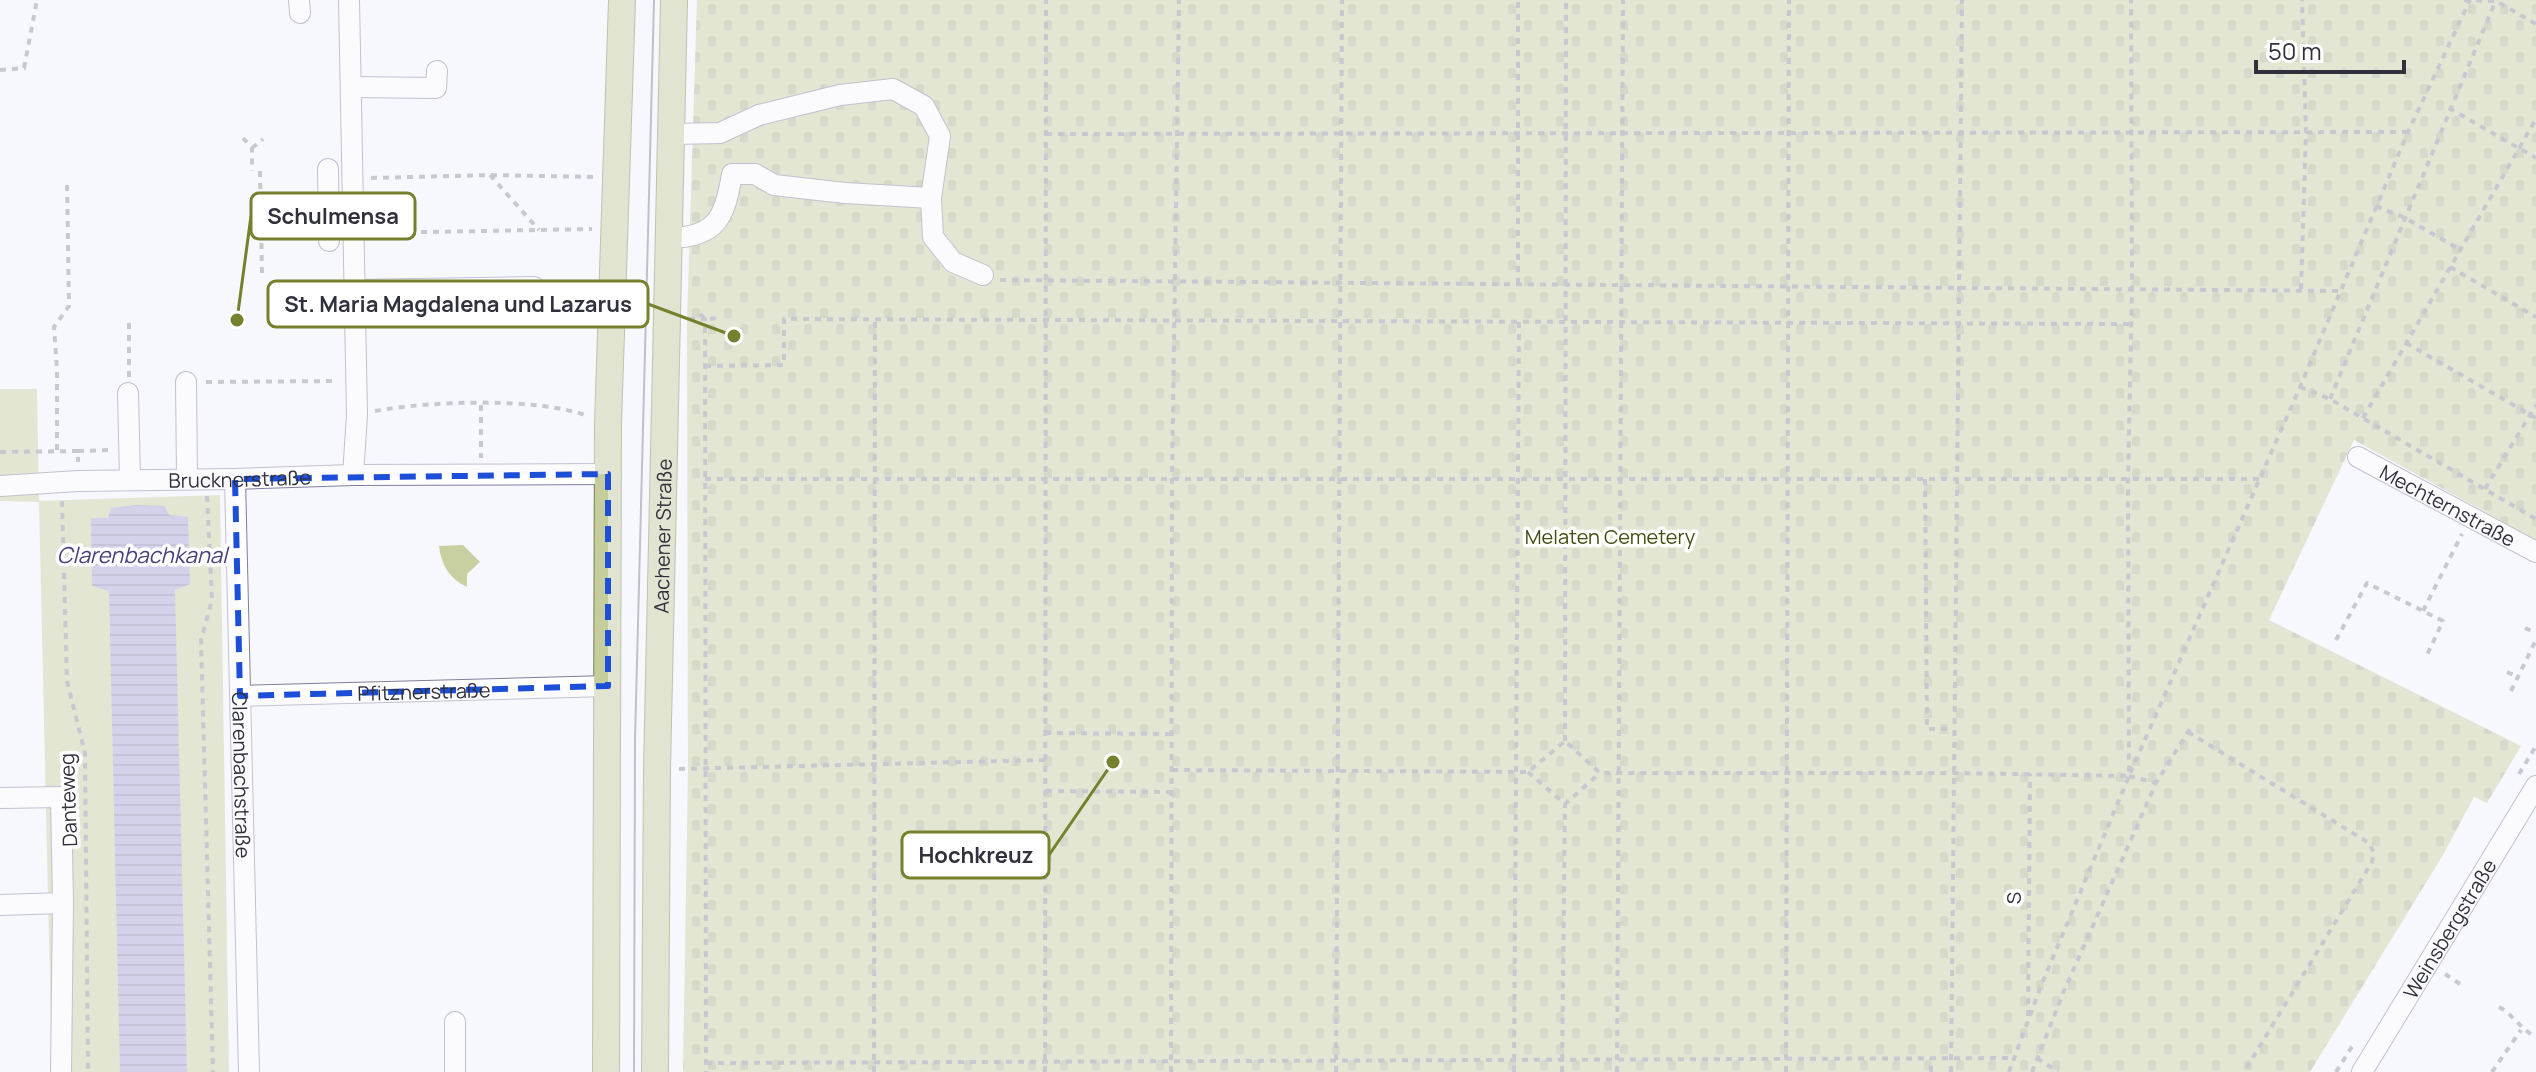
<svg xmlns="http://www.w3.org/2000/svg" width="2536" height="1072" font-family="Manrope,sans-serif">
<style>
.green{fill:#c8d0a1}
.cemetery{fill:url(#cemetery-stones)}
.water{fill:url(#water-rules)}
.lines{fill:none;stroke-linecap:round;stroke-linejoin:round}
.minor-casing{stroke:#807e9c;stroke-width:22}
.major-casing{stroke:#788150;stroke-width:28}
.path{stroke:#8f8f99;stroke-width:4;stroke-dasharray:6 6;stroke-linecap:butt}
.minor{stroke:#fff;stroke-width:20}
.major{stroke:#c5cd9c;stroke-width:26}
.tram{stroke:#7d7d87;stroke-width:2}
.marked{fill:none;stroke:#1d4ed8;stroke-width:6;stroke-dasharray:16 10;stroke-linejoin:round}
.labels{text-anchor:middle;dominant-baseline:central;stroke-width:7;stroke-linejoin:round;paint-order:stroke}
.street-label{font-size:20px;fill:#31313d;stroke:#fff}
.park-label{font-size:20px;fill:#454c12;stroke:#fff}
.water-label{font-size:22px;font-style:italic;fill:#49407d;stroke:#fff}
.leader{fill:none;stroke:#76802d;stroke-width:3}
.callout-dot{fill:#76802d;stroke:#fff;stroke-width:3}
.callout{fill:#fff;stroke:#76802d;stroke-width:3}
.callout-label{font-size:22px;text-anchor:middle;font-weight:bold;fill:#31313d}
</style>
<defs>
<pattern id="cemetery-stones" width="16" height="16" patternUnits="userSpaceOnUse" patternTransform="scale(2)"><rect width="16" height="16" fill="#c8d0a1"/><path d="M2 7V4a2 2 0 0 1 4 0v3zM10 15v-3a2 2 0 0 1 4 0v3z" fill="#acb38c"/></pattern>
<pattern id="water-rules" width="6" height="5" patternUnits="userSpaceOnUse" patternTransform="scale(2)"><rect width="6" height="5" fill="#a8a4d5"/><path d="M0 2.5h6" fill="none" stroke="#8986ae"/></pattern>
</defs>
<rect width="100%" height="100%" fill="#f7f7fe"/>
<g class="green">
<polygon points="0,389 37,389 39,501 220,495 229,1072 52,1072 39,502 0,501"/>
<path d="M463 545 480 562 467 574V587C450 579 441 565 439 546Z"/>
</g>
<polygon class="cemetery" points="697,0 2536,0 2536,540 2354,440 2269,620 2521,746 2487,803 2474,797 2443,855 2310,1072 683,1072 688,769 687,319"/>
<polygon class="water" points="136,505 165,506 169,515 188,517 190,584 175,590 187,1072 120,1072 109,591 92,586 91,518 108,518 111,508"/>
<g class="lines">
<g class="minor-casing">
<g id="minor">
<polyline points="299,0 300,13"/>
<polyline points="349,0 357,415 353,475"/>
<polyline points="351,87 436,88 437,71"/>
<polyline points="672,134 720,133 759,115 840,95 893,89 924,106 940,136 931,198"/>
<polyline points="328,169 329,241"/>
<path d="M670 238C717 237 725 217 732 174H755L774 185 845 193 931 198 933 237 953 262 983 275"/>
<polyline points="354,290 534,287"/>
<polyline points="186,382 187,478"/>
<polyline points="128,393 130,479"/>
<path id="s1" d="M2358 457 2536 552"/>
<path id="s2" d="M235 479 249 1072"/>
<path id="s3" d="M0 486 78 481 235 479 353 475 608 474"/>
<path id="s4" d="M240 696 608 686"/>
<polyline points="0,798 61,797 63,903 61,1072"/>
<polyline points="0,905 63,903"/>
<polyline points="455,1072 455,1022"/>
<path id="s5" d="M2362 1072 2536 786"/>
</g>
</g>
<g class="major-casing">
<g id="major">
<polyline points="606,1072 608,423 622,0"/>
<path id="s6" d="M655 1072 657 768 674 0"/>
</g>
</g>
<g class="path">
<polyline points="2464,0 2496,1 2536,24"/>
<polyline points="0,70 24,68 37,0"/>
<polyline points="2449,108 2536,158"/>
<polyline points="1046,134 2408,132"/>
<polyline points="243,138 252,148 252,171"/>
<polyline points="252,148 263,139"/>
<polyline points="260,171 262,273"/>
<polyline points="490,175 539,230"/>
<polyline points="371,178 490,175 595,177"/>
<polyline points="2376,206 2405,218 2459,249"/>
<polyline points="373,233 592,229"/>
<polyline points="2450,267 2536,317"/>
<polyline points="1000,280 2341,291"/>
<polyline points="1518,284 1518,0"/>
<polyline points="2301,289 2306,132 2302,0"/>
<polyline points="700,314 705,319 719,318"/>
<polyline points="689,319 705,319 706,1072"/>
<polyline points="2406,343 2536,418"/>
<polyline points="705,366 784,365 784,319 2131,324"/>
<polyline points="129,377 129,319"/>
<polyline points="206,382 337,381"/>
<polyline points="2300,387 2330,399 2536,519"/>
<polyline points="2330,399 2496,0"/>
<polyline points="481,405 481,458"/>
<path d="M375 411C430 401 536 397 588 416"/>
<polyline points="2363,418 2536,119"/>
<polyline points="57,450 57,369 54,327 69,306 67,182"/>
<polyline points="78,451 111,450"/>
<polyline points="0,452 78,451 78,462"/>
<polyline points="705,479 2259,479"/>
<polyline points="1925,479 1927,729 1953,729"/>
<polyline points="2485,489 2536,405"/>
<polyline points="207,496 212,600 201,640 213,1072"/>
<polyline points="62,501 67,681 85,753 88,1072"/>
<polyline points="2423,611 2462,534"/>
<polyline points="2525,628 2536,633"/>
<polyline points="2336,640 2367,583 2443,621 2426,657"/>
<polyline points="2507,672 2518,677"/>
<polyline points="2511,691 2536,640"/>
<polyline points="2188,732 2369,843 2374,853 2372,862 2244,1072"/>
<polyline points="1045,733 1171,734"/>
<polyline points="1565,741 1566,0"/>
<polyline points="679,769 1045,760"/>
<polyline points="1172,770 1528,772 1565,741 1600,773 1953,773 2129,776 2300,387 2408,132 2470,0"/>
<polyline points="1528,772 1565,804 1600,773"/>
<polyline points="2519,774 2536,746"/>
<polyline points="2129,776 2156,783"/>
<polyline points="1046,791 1171,792"/>
<polyline points="2445,974 2463,986"/>
<path d="M2499 1007C2515 1016 2520 1029 2536 1037"/>
<polyline points="2028,1016 2030,774"/>
<polyline points="2037,1058 2058,1072"/>
<polyline points="706,1063 2015,1058"/>
<polyline points="874,1072 875,318"/>
<polyline points="1045,1072 1046,0"/>
<polyline points="1171,1072 1172,479 1179,0"/>
<polyline points="1336,1072 1342,0"/>
<polyline points="1514,1072 1519,322"/>
<polyline points="1562,1072 1565,804"/>
<polyline points="1617,1072 1623,0"/>
<polyline points="1786,1072 1789,0"/>
<polyline points="1931,1072 1931,1058"/>
<polyline points="1951,1072 1962,0"/>
<polyline points="2009,1072 2041,986 2129,776 2128,479 2132,289 2131,0"/>
<polyline points="2032,1072 2064,991 2156,783 2193,724"/>
<polyline points="2336,1072 2353,1045"/>
<polyline points="2492,1072 2521,1030"/>
</g>
<use href="#minor" class="minor"/>
<use href="#major" class="major"/>
<polyline class="tram" points="634,1072 635,740 654,0"/>
</g>
<path d="M0 0H2536V1072H0ZM608 474V686L240 696 235 479Z" fill="#f7f7fe" fill-opacity=".55" fill-rule="evenodd"/>
<path class="marked" d="M608 474V686L240 696 235 479Z"/>
<g class="labels">
<g class="street-label">
<text stroke="none"><textPath href="#s3" startOffset="240">Brucknerstraße</textPath></text>
<text stroke="none"><textPath href="#s1" startOffset="102">Mechternstraße</textPath></text>
<text stroke="none"><textPath href="#s6" startOffset="536">Aachener Straße</textPath></text>
<text stroke="none"><textPath href="#s4" startOffset="184">Pfitznerstraße</textPath></text>
<text stroke="none"><textPath href="#s2" startOffset="296">Clarenbachstraße</textPath></text>
<text transform="translate(68 800) rotate(-92)">Danteweg</text>
<text transform="translate(2013 898) rotate(-90)">S</text>
<text stroke="none"><textPath href="#s5" startOffset="168">Weinsbergstraße</textPath></text>
</g>
<g class="park-label">
<text x="1610" y="536">Melaten Cemetery</text>
</g>
<g class="water-label">
<text x="142" y="555">Clarenbachkanal</text>
</g>
</g>
<path class="leader" d="M237 320L251 216M734 336L648 304M1113 762L1049 855"/>
<g class="callout-dot">
<circle cx="237" cy="320" r="8"/>
<circle cx="734" cy="336" r="8"/>
<circle cx="1113" cy="762" r="8"/>
</g>
<g class="callout">
<rect x="251" y="193" width="164" height="46" rx="8"/>
<rect x="268" y="281" width="380" height="46" rx="8"/>
<rect x="902" y="832" width="147" height="46" rx="8"/>
</g>
<g class="callout-label">
<text x="333" y="224">Schulmensa</text>
<text x="458" y="312">St. Maria Magdalena und Lazarus</text>
<text x="976" y="863">Hochkreuz</text>
</g>
<path d="M2256 60v12h148v-12" fill="none" stroke="#31313d" stroke-width="4"/>
<text x="2268" y="60" font-size="24" fill="#31313d" stroke="#ffffff" stroke-width="6" paint-order="stroke">50 m</text>
</svg>
